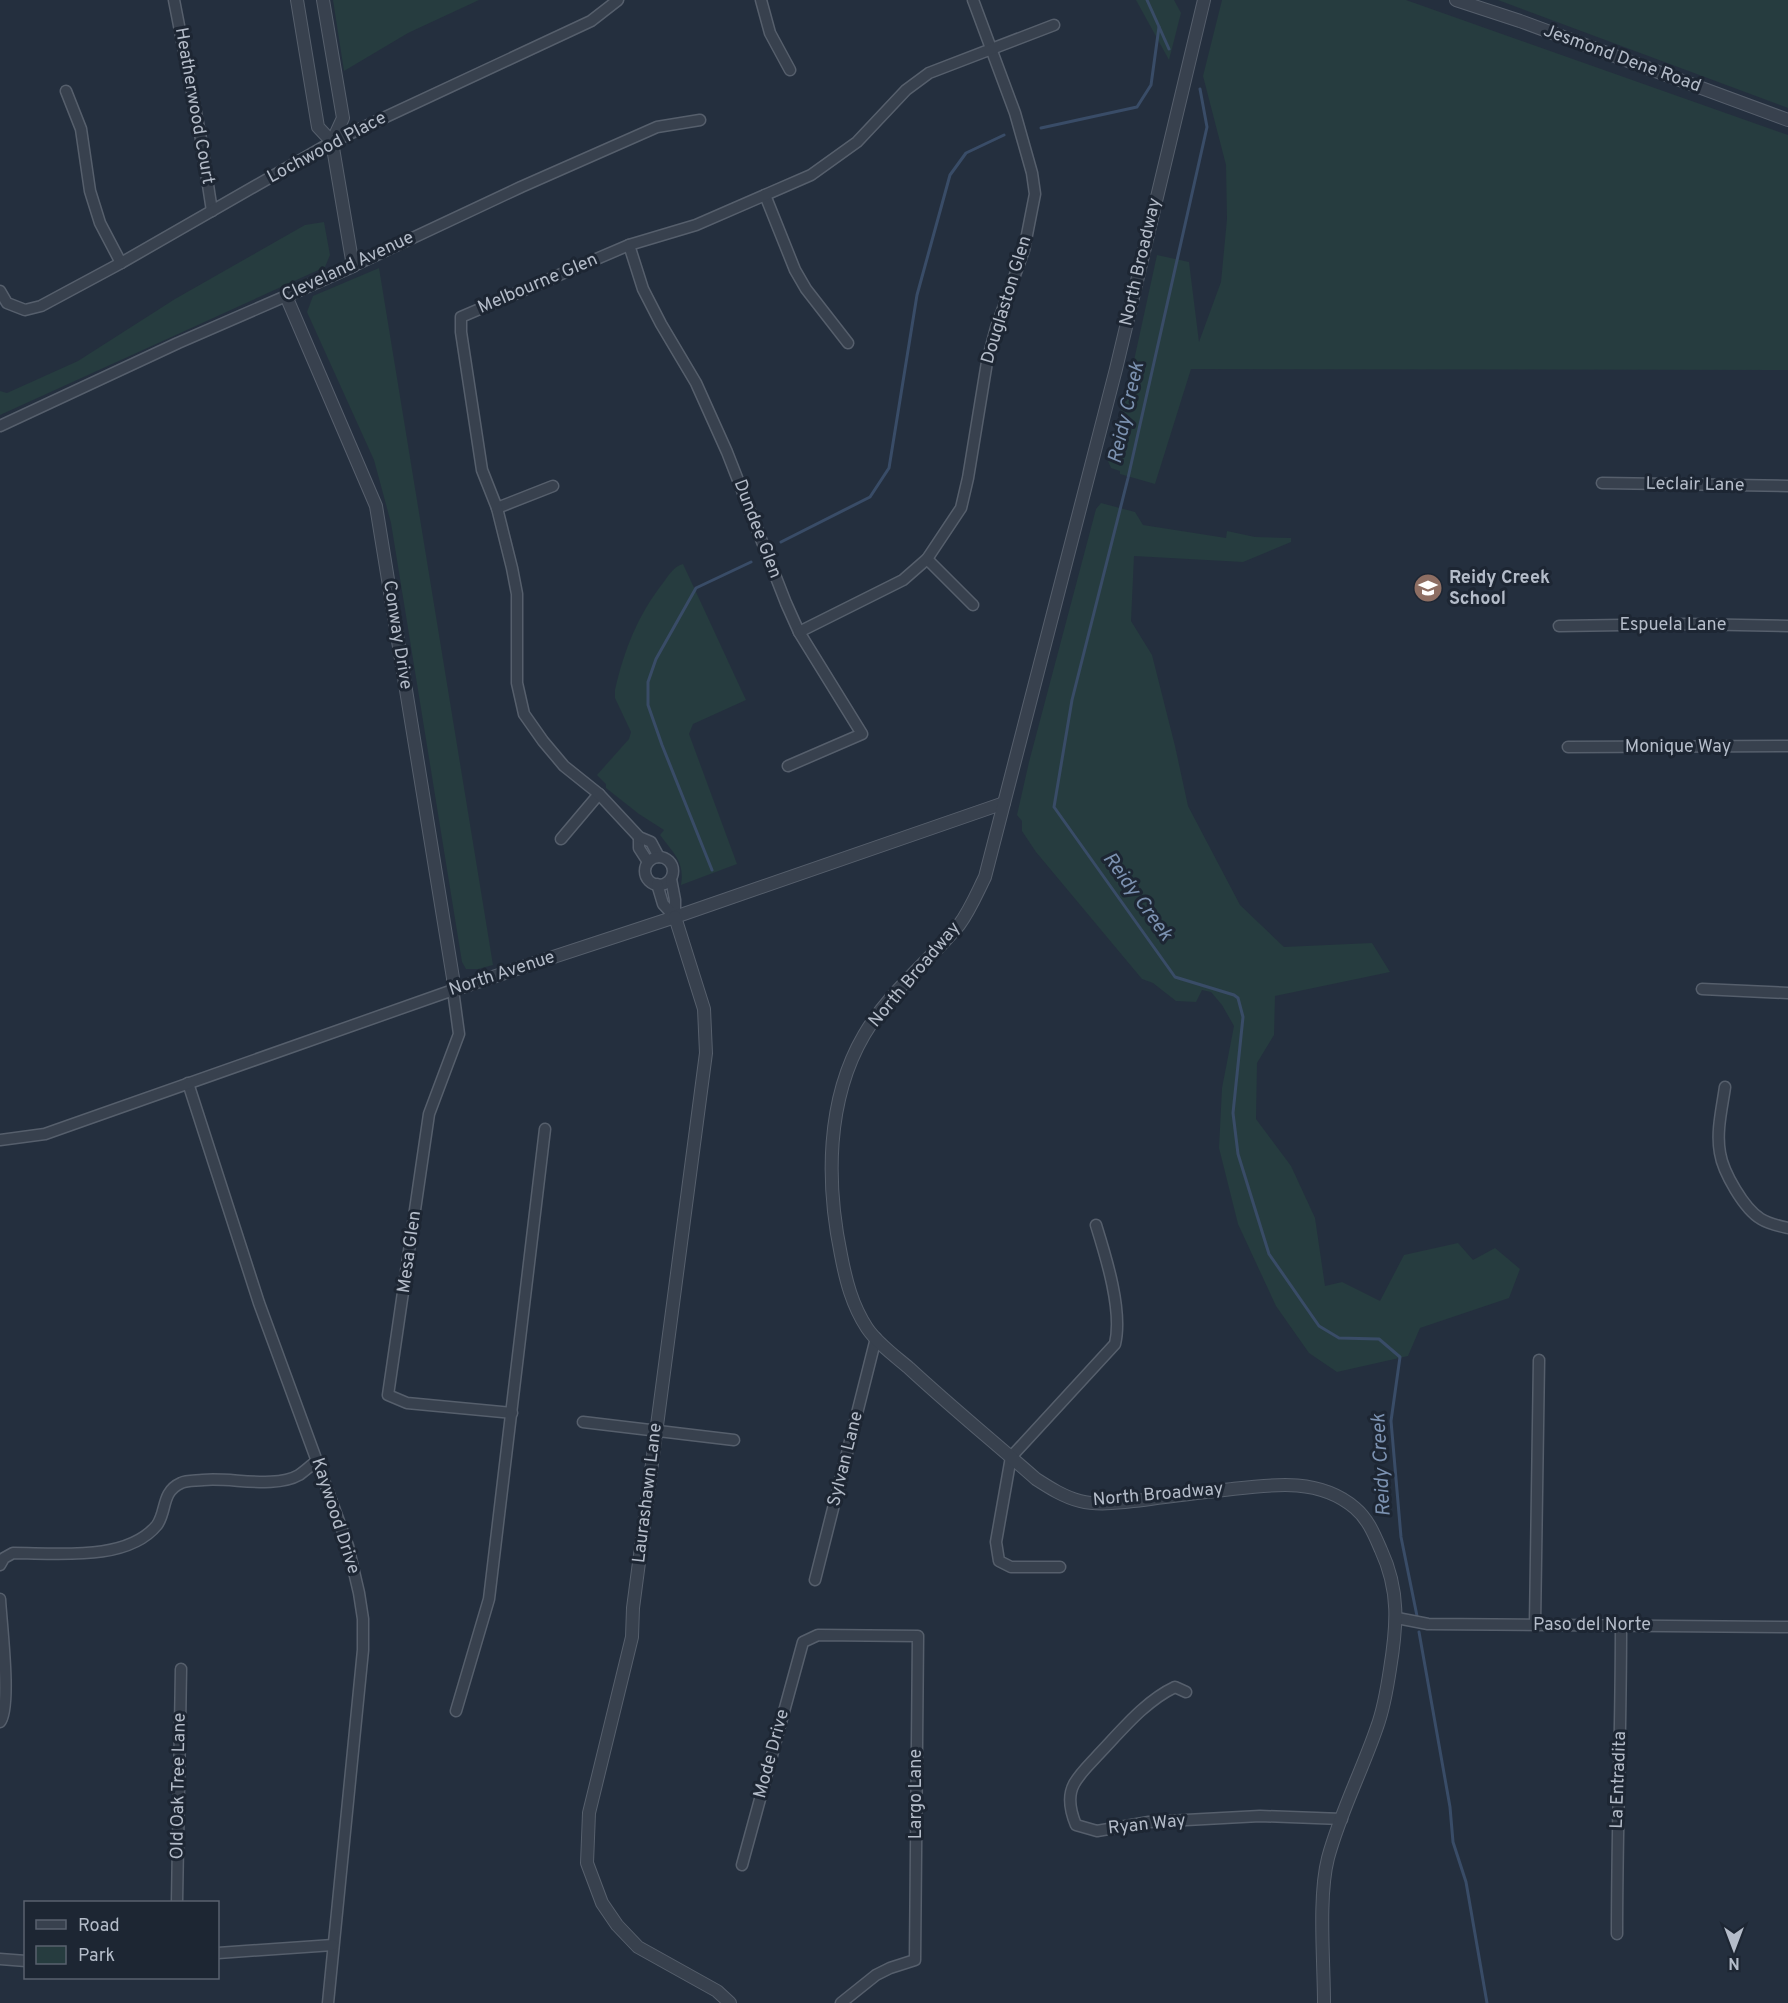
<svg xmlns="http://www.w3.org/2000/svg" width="1788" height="2003" font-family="Overpass,sans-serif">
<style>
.green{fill:#263c3f}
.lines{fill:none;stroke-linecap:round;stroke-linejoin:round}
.stream{stroke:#394c67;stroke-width:3}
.minor-casing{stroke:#565f6c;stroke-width:13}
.tertiary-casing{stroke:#565f6c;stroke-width:14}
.minor{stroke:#38414e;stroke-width:10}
.tertiary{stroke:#38414e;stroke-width:12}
.labels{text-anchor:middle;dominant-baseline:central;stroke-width:6;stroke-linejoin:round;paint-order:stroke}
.street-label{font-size:18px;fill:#b4bcc9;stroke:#1d2633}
.poi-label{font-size:18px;font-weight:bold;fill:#b4bcc9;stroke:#1d2633;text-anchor:start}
.water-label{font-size:20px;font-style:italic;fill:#7c92b1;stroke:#1d2633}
</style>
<rect width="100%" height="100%" fill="#242f3e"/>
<g class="green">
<polygon points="333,0 479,0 408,33 344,71"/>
<polygon points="1136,0 1174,0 1181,13 1169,60"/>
<polygon points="1222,0 1406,0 1788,135 1788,370 1191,369 1155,484 1120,474 1120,471 1111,468 1108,461 1133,365 1157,255 1189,262 1199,342 1221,282 1227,219 1226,165 1203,76"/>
<polygon points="1498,0 1788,0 1788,108"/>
<polygon points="324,222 330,255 325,267 0,415 0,391 7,393 78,361 175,299 305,225"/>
<polygon points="379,268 493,965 478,969 466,969 462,962 391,523 374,460 307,312 313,296"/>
<polygon points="1101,503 1135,512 1143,525 1226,538 1227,531 1255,537 1291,538 1291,542 1243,562 1134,556 1131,621 1152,655 1175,746 1188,806 1240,905 1284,947 1372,943 1390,972 1275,996 1274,1035 1257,1063 1256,1119 1291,1166 1315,1218 1325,1286 1342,1282 1380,1301 1404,1255 1458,1243 1473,1260 1495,1248 1520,1269 1509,1298 1420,1328 1408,1356 1337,1372 1309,1353 1276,1306 1238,1224 1219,1148 1222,1088 1234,1026 1222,1005 1211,992 1202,990 1196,1002 1176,1001 1153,983 1142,979 1036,852 1022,831 1022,821 1017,815 1029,762 1096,509"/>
<path d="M683 564 746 700 693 724 689 734 737 864 681 885C685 861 673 853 660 835L664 830 639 814 606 788V784L597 775 629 739 631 732 615 698V690C624 650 638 615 663 583 669 575 673 567 683 564Z"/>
</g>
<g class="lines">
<g class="stream">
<polyline points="1147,0 1169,49"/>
<polyline points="1200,89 1207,127 1128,478 1072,700 1054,807 1175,977 1234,995 1238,998 1243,1017 1233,1113 1238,1154 1269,1254 1319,1326 1339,1338 1379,1339 1400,1357 1391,1421 1401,1537 1417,1616"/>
<polyline points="1041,128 1137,107 1151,85 1159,27"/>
<polyline points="781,542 870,497 889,468 917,295 950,175 966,153 1004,135"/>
<polyline points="712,870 662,745 648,705 648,682 656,659 696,588 751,562"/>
<polyline points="1419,1632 1450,1807 1453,1842 1466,1882 1487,2003"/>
</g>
<g class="minor-casing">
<g id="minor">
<polyline points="174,0 200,133 212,211"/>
<polyline points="761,0 770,33 790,70"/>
<polyline points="66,91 81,129 90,191 100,223 121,263"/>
<polyline points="765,195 795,270 806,289 848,343"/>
<polyline points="629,245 643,289 661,324 696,383 727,452 786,603 799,632 862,734 788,766"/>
<polyline points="353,266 521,187 657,127 700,120"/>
<polyline points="0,291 7,303 25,310 41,306 121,263 332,142 591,21 618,0"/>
<polyline points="0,426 178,343 286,296"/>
<polyline points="1602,483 1788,486"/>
<polyline points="497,508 553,486"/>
<polyline points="927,559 973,605"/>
<polyline points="1559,626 1686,624 1788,626"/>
<polyline points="799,632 903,580 927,559 961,508 968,478 987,362 996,328 1024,250 1035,194 1032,173 1015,113 973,0"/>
<polyline points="1568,747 1788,746"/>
<polyline points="639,837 639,848 648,862"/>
<polyline points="561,839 599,794"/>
<polyline points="659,857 651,842 639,837 599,794 564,766 543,741 524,714 517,683 517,594 512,568 497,508 482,470 461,332 461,317 629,245 696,225 811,175 857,142 906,90 929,73 1054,25"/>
<circle cx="659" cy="871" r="14"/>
<polyline points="671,879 675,900 675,917"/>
<polyline points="657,884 663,904 675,917"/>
<polyline points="1702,989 1788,993"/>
<polyline points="188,1083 259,1303 348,1546 359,1593 363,1619 363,1650 328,2003"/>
<path d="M1725 1087C1722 1108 1716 1132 1720 1153 1723 1172 1744 1209 1761 1219 1769 1224 1779 1226 1788 1228"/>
<polyline points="0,1140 45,1134 453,990 459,1034 429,1114 388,1395 407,1403 512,1413"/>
<polyline points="583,1422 734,1440"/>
<path d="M0 1565 4 1558 13 1553C56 1553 127 1562 157 1525 167 1511 161 1492 181 1483 187 1480 197 1481 203 1480 230 1477 275 1489 299 1475 305 1471 311 1465 317 1461"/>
<path d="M1060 1567H1011L999 1561 996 1542 1011 1457 1115 1344C1123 1311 1106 1257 1096 1225"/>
<polyline points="815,1580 876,1338"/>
<path d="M0 1599C1 1621 12 1708 0 1722"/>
<polyline points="1397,1618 1428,1624 1788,1627"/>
<polyline points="1535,1625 1539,1360"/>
<path d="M1186 1692 1175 1687C1145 1701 1121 1731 1098 1755 1090 1764 1080 1773 1074 1784 1067 1797 1071 1813 1076 1825L1097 1831 1149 1822 1260 1816 1342 1819"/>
<polyline points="456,1711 489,1599 545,1129"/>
<polyline points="742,1865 803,1642 818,1635 918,1636 915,1960 890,1968 876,1975 841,2003"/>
<polyline points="177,1902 181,1669"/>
<path d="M1617 1934C1617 1831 1621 1729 1621 1626"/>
<polyline points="218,1953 333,1945"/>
<polyline points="0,1959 26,1961"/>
</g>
</g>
<g class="tertiary-casing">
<g id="tertiary">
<polyline points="297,0 318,127 332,142 353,266 286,296 376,506 453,978 453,990 675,917 1004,803"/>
<polyline points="323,0 343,118 332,142"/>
<path d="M1204 0 1116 369 985 877C977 893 970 910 959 925 928 962 889 992 864 1035 826 1100 826 1183 841 1255 846 1281 852 1305 867 1328 877 1343 895 1356 909 1368 950 1406 994 1442 1036 1479 1050 1488 1064 1497 1080 1501 1100 1506 1123 1502 1143 1500 1170 1496 1197 1493 1224 1490 1268 1485 1318 1476 1355 1508 1368 1519 1374 1534 1381 1550 1400 1591 1397 1626 1390 1669 1387 1689 1384 1708 1377 1727 1362 1771 1340 1813 1328 1858 1318 1897 1324 1961 1324 2003"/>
<polyline points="1456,0 1520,21 1788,120"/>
<polyline points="675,917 704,1009 706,1053 633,1608 632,1637 589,1813 587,1863 602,1903 617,1925 638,1947 717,1991 730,2003"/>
</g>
</g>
<use href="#minor" class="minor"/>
<use href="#tertiary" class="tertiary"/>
</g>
<defs>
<g id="school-disc" transform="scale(1.5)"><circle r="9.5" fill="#8d6e63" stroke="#1d2633"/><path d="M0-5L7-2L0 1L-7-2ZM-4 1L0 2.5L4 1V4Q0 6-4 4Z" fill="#fff"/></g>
</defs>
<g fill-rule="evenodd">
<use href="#school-disc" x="1428" y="588"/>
</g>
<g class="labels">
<g class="street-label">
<text transform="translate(1622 59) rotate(20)">Jesmond Dene Road</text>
<text transform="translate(194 106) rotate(80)">Heatherwood Court</text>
<text transform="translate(327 148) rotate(-28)">Lochwood Place</text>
<text transform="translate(1141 262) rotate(-77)">North Broadway</text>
<text transform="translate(348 267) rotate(-25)">Cleveland Avenue</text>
<text transform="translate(538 284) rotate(-23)">Melbourne Glen</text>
<text transform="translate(1007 300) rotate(-73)">Douglaston Glen</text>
<text transform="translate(1695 485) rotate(1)">Leclair Lane</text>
<text transform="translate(757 529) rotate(69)">Dundee Glen</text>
<text x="1673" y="625">Espuela Lane</text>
<text transform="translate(397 635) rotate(81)">Conway Drive</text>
<text x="1678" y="747">Monique Way</text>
<text transform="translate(502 974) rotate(-18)">North Avenue</text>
<text transform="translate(915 975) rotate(-50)">North Broadway</text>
<text transform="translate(410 1252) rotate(-82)">Mesa Glen</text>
<text transform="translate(846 1459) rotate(-76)">Sylvan Lane</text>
<text transform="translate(648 1493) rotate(-83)">Laurashawn Lane</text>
<text transform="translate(1158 1495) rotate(-5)">North Broadway</text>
<text transform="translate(335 1516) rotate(72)">Kaywood Drive</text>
<text x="1592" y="1625">Paso del Norte</text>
<text transform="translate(772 1754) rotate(-75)">Mode Drive</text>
<text transform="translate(1619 1780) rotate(-88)">La Entradita</text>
<text transform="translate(179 1786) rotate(-89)">Old Oak Tree Lane</text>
<text transform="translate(916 1794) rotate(-90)">Largo Lane</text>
<text transform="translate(1147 1825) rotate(-6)">Ryan Way</text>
</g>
<g class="poi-label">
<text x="1449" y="578">Reidy Creek<tspan x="1449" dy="21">School</tspan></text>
</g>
<g class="water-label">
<text transform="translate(1127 413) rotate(-77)">Reidy Creek</text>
<text transform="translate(1137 897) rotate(54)">Reidy Creek</text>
<text transform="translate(1382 1465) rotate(-93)">Reidy Creek</text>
</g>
</g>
<rect x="24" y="1901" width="195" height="78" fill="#1d2633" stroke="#59626f" stroke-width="1.5"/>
<rect x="36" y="1920" width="30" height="9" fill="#38414e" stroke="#59626f" stroke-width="1.5"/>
<text x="78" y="1931" font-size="18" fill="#b4bcc9">Road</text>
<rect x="36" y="1946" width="30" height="18" fill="#263c3f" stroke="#59626f" stroke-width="1.5"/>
<text x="78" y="1961" font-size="18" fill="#b4bcc9">Park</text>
<g transform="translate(1734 1949) rotate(180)" stroke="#1d2633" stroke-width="4.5" paint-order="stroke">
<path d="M0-4.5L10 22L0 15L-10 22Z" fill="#b4bcc9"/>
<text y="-9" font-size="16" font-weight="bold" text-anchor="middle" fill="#b4bcc9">N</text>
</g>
</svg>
